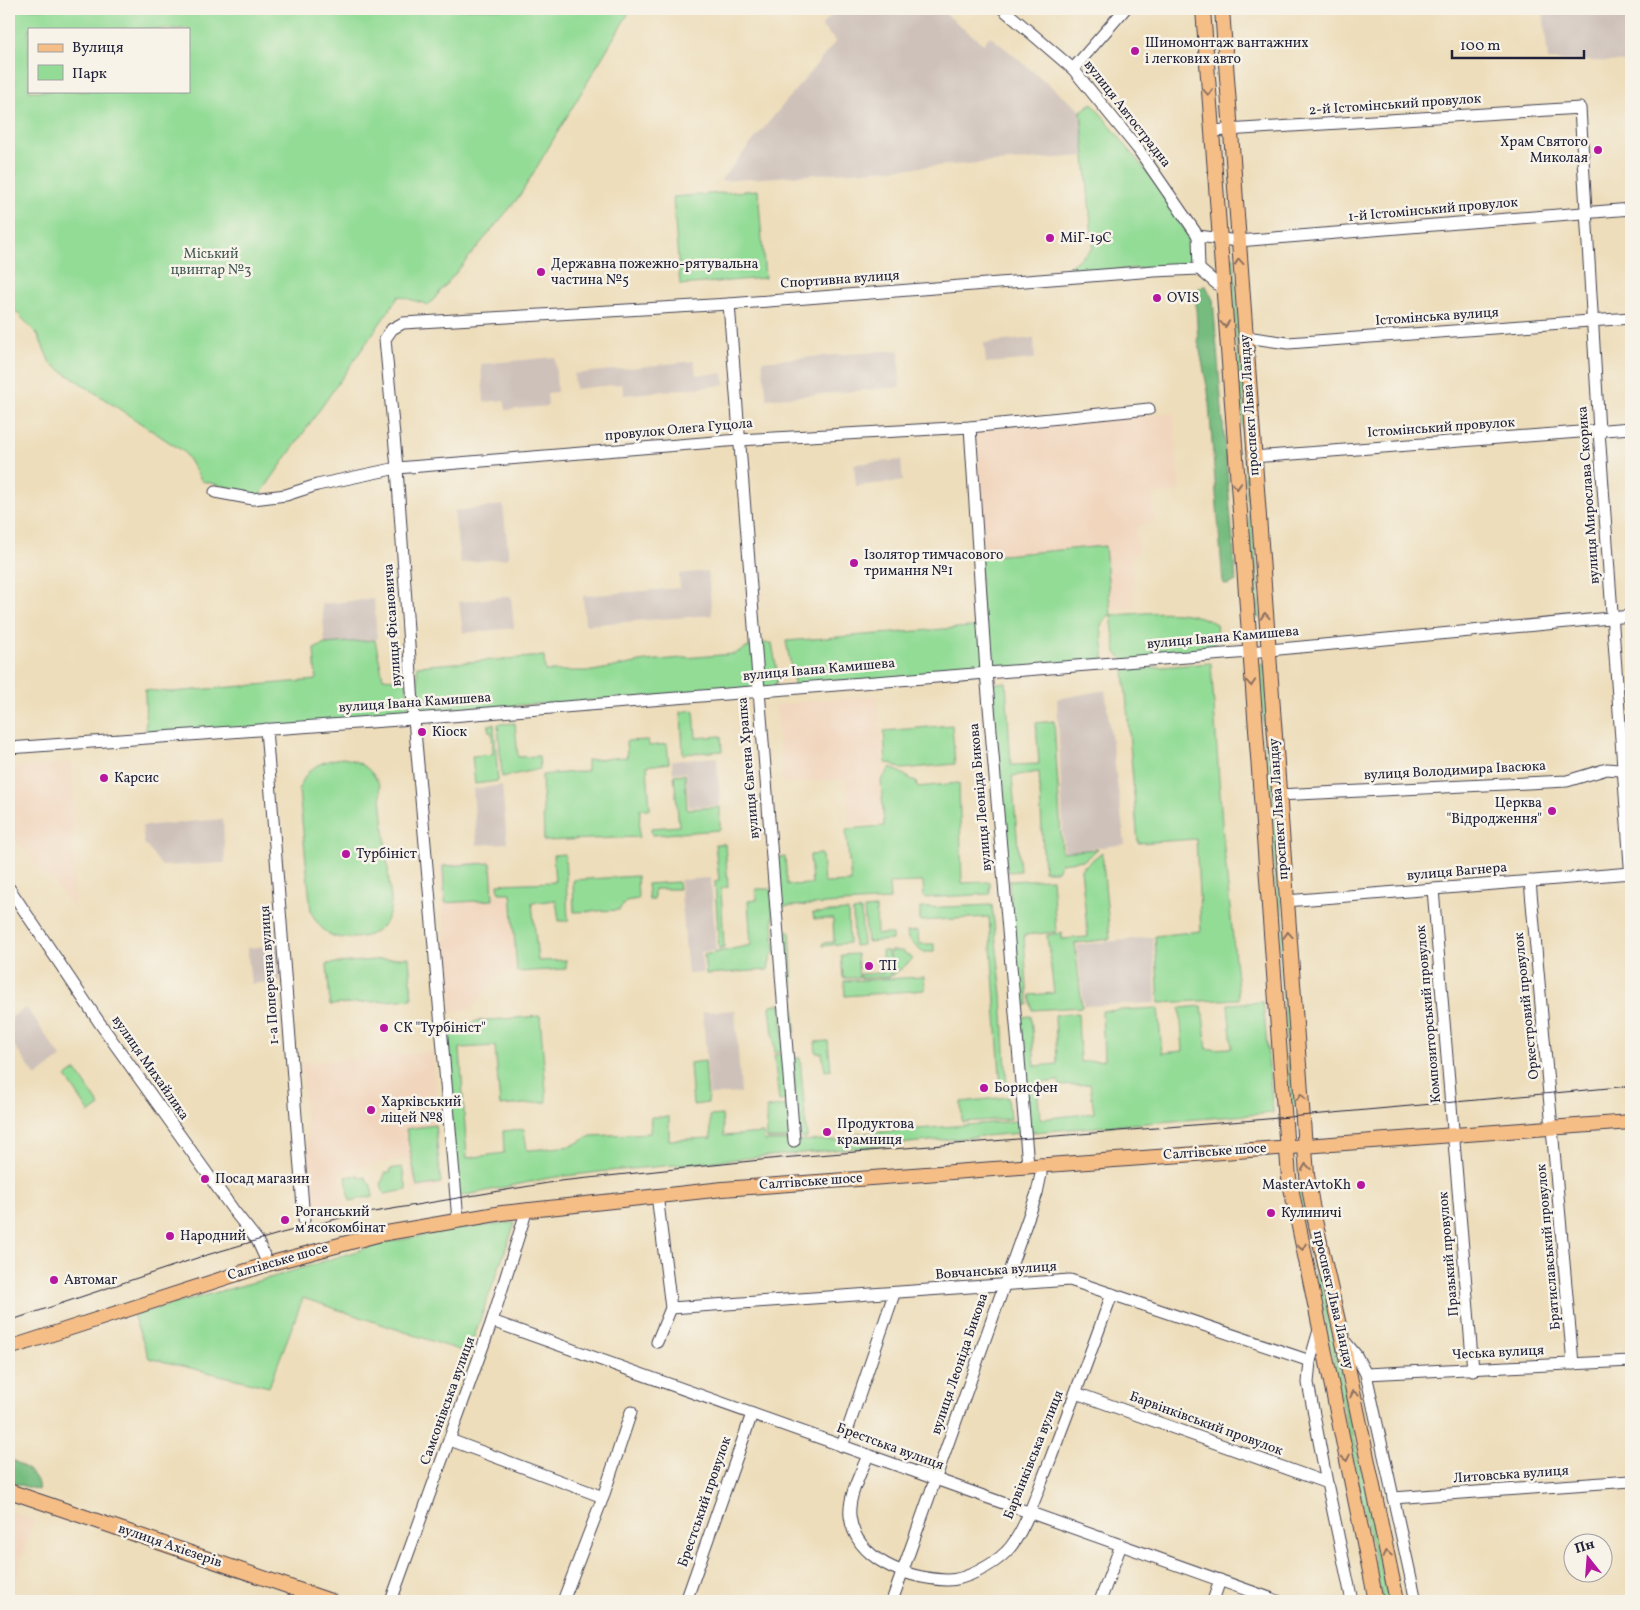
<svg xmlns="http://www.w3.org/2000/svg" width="1640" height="1610" font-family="Vollkorn,serif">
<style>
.built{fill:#f1d5bd}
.industrial{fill:#cec1ba}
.green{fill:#93dc96;stroke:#5a7f68;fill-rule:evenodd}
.forest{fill:#76bc7f;stroke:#4c6f5d}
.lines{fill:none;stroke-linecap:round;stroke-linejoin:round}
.minor-casing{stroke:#403e4e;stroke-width:13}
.major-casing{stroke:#403e4e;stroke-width:16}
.minor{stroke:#fff;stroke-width:11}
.major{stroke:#f6be87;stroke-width:14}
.tram{stroke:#22223b;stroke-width:1}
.oneway{stroke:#8c7061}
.poi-dot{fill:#b5179e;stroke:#f7f3e8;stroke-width:2}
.labels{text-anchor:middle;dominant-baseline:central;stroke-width:5;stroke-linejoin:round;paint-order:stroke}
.poi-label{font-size:14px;fill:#22223b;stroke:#f7f3e8;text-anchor:start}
.street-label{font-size:14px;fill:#22223b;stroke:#f7f3e8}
.park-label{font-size:14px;fill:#445a56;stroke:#f7f3e8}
</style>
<rect width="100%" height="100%" fill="#f7f3e8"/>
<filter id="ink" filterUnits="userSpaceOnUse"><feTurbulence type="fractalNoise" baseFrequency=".02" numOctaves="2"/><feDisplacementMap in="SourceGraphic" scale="10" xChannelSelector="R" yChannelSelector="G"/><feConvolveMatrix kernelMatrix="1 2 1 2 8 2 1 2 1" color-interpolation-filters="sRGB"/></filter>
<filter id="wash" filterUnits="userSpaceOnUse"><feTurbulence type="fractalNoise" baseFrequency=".0096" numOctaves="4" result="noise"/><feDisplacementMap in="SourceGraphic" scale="20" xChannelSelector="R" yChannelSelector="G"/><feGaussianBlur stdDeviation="1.12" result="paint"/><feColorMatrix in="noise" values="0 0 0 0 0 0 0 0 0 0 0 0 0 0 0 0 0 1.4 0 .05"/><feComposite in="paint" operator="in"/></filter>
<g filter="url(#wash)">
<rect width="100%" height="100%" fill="#edddba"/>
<g class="built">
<polygon points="1173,413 1180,492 1152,495 1154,522 1140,524 1136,532 1138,554 1131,555 1135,607 987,620 976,430"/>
<polygon points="877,695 884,776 879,779 882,824 849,825 846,779 783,783 776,705"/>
<polygon points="73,762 74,907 9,832 9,768"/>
<polygon points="493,860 496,896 509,895 515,970 495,980 470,1009 451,1012 439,864"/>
<polygon points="432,1052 442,1186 414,1191 408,1158 339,1171 344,1205 314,1212 301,1063"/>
<polygon points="9,1511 34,1520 20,1561 21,1570 10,1601"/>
</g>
<g class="industrial">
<polygon points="837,9 940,9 983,44 990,36 1081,111 1084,156 720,181 836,41 821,26"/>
<polygon points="1543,9 1631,9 1631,62 1548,60"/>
<polygon points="1034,338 1035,359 986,363 984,343"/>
<polygon points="899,350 900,387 767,399 762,361"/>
<polygon points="555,357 557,392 547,393 548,406 506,410 504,400 484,402 481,364"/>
<polygon points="694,361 696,375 723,373 725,385 624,395 622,384 575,389 574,374"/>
<polygon points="901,460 903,481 856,486 854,464"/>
<polygon points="503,505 509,558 460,563 454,511"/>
<polygon points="708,571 712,615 585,625 583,596 680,588 679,574"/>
<polygon points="511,596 514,628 463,633 459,602"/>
<polygon points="374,599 377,639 325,644 322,604"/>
<polygon points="1105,690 1125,844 1064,852 1057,699"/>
<polygon points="717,757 720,805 689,807 686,772 673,773 672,761"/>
<polygon points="502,785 507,843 477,845 473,789"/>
<polygon points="223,819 225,863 162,866 144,843 142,826"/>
<polygon points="711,878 716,951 701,952 703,973 688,974 680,880"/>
<polygon points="1153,937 1156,1003 1084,1006 1077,945"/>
<polygon points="278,945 281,981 251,984 247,948"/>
<polygon points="26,1007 61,1057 36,1077 9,1038 9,1019"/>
<polygon points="735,1010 741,1093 709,1095 703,1012"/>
</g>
<g class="green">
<path d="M9 9H631L519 197 429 305 399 296 260 495 202 481 184 452 50 363 38 335 9 304ZM29 29H189V91H29Z"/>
<polygon points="1092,103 1158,186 1192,242 1193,252 1186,265 1070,273 1066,269 1093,248 1081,111"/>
<polygon points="758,190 765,278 680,285 673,197"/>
<polygon points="1230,257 1234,257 1260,618 1256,618"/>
<path d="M1105 546 1111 615C1146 614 1185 606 1216 624L1217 636 1215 644 1202 655 1126 661 1116 653 1111 615H1109L1101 625 1105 663 795 688 786 641 983 626 979 557Z"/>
<polygon points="375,640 383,678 406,680 409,706 408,719 146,738 145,690 171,692 316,680 314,649 325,644"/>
<polygon points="772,643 778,677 774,689 426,711 419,705 417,666 544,656 545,671 593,671 646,661 734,654 755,644"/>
<polygon points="1211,663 1223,838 1239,999 1159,1003 1155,936 1201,931 1196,839 1138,843 1124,670"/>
<polygon points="1264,664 1296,1105 1291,1105 1259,665"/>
<polygon points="1006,682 1011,765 1039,764 1036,723 1054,721 1062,852 1098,849 1084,860 1061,863 1057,871 1044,871 1039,772 1012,776 1020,871 1007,872 991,684"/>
<polygon points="694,710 696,738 721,736 722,751 683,754 681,712"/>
<polygon points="515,723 518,757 539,756 540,769 502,777 498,724"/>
<polygon points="494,724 498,781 475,784 472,756 493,754 492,732 489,732 488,725"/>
<polygon points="952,725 955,764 902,769 890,763 886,764 884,731"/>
<polygon points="648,740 649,746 667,744 669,763 647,766 650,809 640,809 639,837 544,841 542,775 587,771 587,760 627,757 626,741"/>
<path d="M343 758C361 761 372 769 380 786L391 901C390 926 375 938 350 938 344 938 337 938 331 935 321 930 316 921 311 912L299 791C305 768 320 761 343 758Z"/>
<polygon points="891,767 916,782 917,787 959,783 962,883 990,882 990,894 924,898 923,882 889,883 890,900 778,907 775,858 785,857 787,885 812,884 810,855 822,854 824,883 851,882 846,829 884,826 881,780"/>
<polygon points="685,774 687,809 720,807 720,830 652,835 651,828 679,826 674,775"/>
<polygon points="715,844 725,844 728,887 721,888 724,947 719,949 715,881 719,880"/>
<polygon points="1102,852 1110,939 1075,943 1082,1007 1032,1010 1030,995 1054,993 1047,935 1062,933 1062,939 1088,937 1081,869"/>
<polygon points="565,854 568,921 559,921 556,900 532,903 538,961 566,960 566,969 517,972 511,893 499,893 498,884 555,882 553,855"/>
<polygon points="491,863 493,900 445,903 443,866"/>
<polygon points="637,876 638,899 626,901 619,910 574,912 573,880"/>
<polygon points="1052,879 1056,932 1024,935 1028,1005 1019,1006 1009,881"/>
<polygon points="678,882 679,889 654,889 654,900 649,900 647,884"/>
<polygon points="756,889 771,889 775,952 771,956 768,970 706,974 704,955 751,945 748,901 757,900"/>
<polygon points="992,905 1002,995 1007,1088 1001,1088 989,917 920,921 920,908"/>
<polygon points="876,908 877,934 892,934 892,940 867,942 864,909"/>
<polygon points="861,910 863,945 854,946 853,911"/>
<polygon points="848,911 849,943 823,946 823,943 834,942 833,919 814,919 813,913"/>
<polygon points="782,931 790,931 795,1032 788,1032"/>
<polygon points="918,931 919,944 934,944 934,952 922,952 908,939 907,932"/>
<polygon points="882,951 888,951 890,977 860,978 860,974 883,973"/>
<polygon points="890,951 902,951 913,959 892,976"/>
<polygon points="857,954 859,978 843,978 841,955"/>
<polygon points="409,957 412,999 330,1005 327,964"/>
<polygon points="924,977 925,990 845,996 844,981"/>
<path d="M1263 1002 1273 1113 984 1136 599 1172 549 1178 457 1197 444 1030 459 1029 476 1021 540 1016 547 1102 500 1106 495 1046 460 1048 467 1158 504 1153 503 1131 524 1129 527 1150H531L571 1146 591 1136 650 1133 651 1117H669V1140L711 1138 710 1116 722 1115 724 1136 763 1133 765 1141 856 1140V1134L1028 1120 1021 1017 1031 1016 1035 1066 1057 1064 1055 1015 1078 1013 1080 1062 1104 1060 1102 1011 1158 1008 1162 1053 1183 1051 1180 1008 1202 1006 1207 1049 1232 1048 1228 1004ZM1059 1081 1060 1086 1090 1084 1094 1113 1040 1119 1037 1083Z"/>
<polygon points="781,1004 784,1051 775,1053 770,1008 771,1005"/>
<polygon points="828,1041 831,1070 825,1071 822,1053 816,1053 815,1042"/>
<polygon points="785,1054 790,1100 779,1101 774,1055"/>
<polygon points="792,1058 800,1058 807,1138 799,1138"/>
<polygon points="705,1061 708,1103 693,1105 690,1063"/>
<polygon points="76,1070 100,1106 90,1113 66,1077"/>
<polygon points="1008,1097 1010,1119 962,1122 961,1102"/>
<polygon points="789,1105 792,1139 767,1139 767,1108"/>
<polygon points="435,1125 441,1183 417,1187 406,1129"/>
<polygon points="402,1167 407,1190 384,1194 381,1185 385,1173 391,1172 390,1169"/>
<polygon points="358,1175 359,1178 365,1177 371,1186 373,1196 350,1201 346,1177"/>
<polygon points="1301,1181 1388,1601 1383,1601 1296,1182"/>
<polygon points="506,1223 515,1223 468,1353 303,1298 269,1387 149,1358 133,1315 273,1277 383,1243 458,1229"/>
</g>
<g class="forest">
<polygon points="1206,286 1213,300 1236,581 1228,585 1223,583 1208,391 1198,341 1195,293 1199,287"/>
<path d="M9 1458C21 1465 41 1475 38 1490L9 1482Z"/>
</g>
</g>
<g filter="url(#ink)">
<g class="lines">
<g class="minor-casing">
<g id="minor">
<polyline points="1003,9 1073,69 1138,149 1198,236 1238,241 1631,209"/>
<polyline points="1073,69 1125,9"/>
<polyline points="1211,131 1580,108 1599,431 1631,879"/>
<polyline points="1198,236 1199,269"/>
<polyline points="729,304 794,1141"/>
<polyline points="1246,337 1288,343 1631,318"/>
<polyline points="970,427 986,672 1028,1165"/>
<polyline points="1253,457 1631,428"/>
<polyline points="215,492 253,499 286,495 317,485 397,468 739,440 970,427 1149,409"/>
<polyline points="266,729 304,1220"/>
<polyline points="9,748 427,718 1249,652 1631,616"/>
<polyline points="1278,795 1567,781 1607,769 1630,771"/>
<polyline points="1530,881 1573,1364"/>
<polyline points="9,888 99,1022 234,1211 257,1240 268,1264"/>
<polyline points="1433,889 1473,1370"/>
<polyline points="1286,901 1631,873"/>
<polyline points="458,1220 414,719 397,468 385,339 392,329 403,323 729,304 1154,271 1199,269 1223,289"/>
<polyline points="671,1308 1070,1280 1310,1361"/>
<polyline points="492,1321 1278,1601"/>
<polyline points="1319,1330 1310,1361 1308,1383 1327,1483 1352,1601"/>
<polyline points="1342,1338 1356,1355 1366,1374 1416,1601"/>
<polyline points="657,1342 671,1308 657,1195"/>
<polyline points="1366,1374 1631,1361"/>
<polyline points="1076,1393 1327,1483"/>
<polyline points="450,1440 603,1497"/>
<polyline points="842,1446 894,1294"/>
<path d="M868 1455C861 1473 848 1496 850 1516 855 1560 907 1578 946 1580 964 1581 993 1565 1006 1552 1023 1536 1038 1490 1047 1468 1069 1410 1091 1352 1112 1294"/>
<polyline points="1393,1498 1631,1481"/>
<polyline points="391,1601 492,1321 527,1209"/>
<polyline points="563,1601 603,1497 631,1412"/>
<polyline points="686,1601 752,1414"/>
<polyline points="892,1601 1037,1193 1041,1174 1040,1164"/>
<polyline points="1100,1601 1121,1545"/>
<polyline points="1213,1601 1220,1580"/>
</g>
</g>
<g class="major-casing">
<g id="major">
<polyline points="1203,9 1289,1178 1376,1601"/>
<polyline points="1222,9 1307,1175 1314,1216 1342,1338 1397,1601"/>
<polyline points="9,1348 268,1264 381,1234 502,1213 723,1189 1631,1122"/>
<polyline points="9,1491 331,1601"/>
</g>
</g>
<use href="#minor" class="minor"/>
<use href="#major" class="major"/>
<polyline class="tram" points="9,1321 200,1257 282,1233 344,1217 560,1181 780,1158 1256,1120 1631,1086"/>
</g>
<defs><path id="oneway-chevron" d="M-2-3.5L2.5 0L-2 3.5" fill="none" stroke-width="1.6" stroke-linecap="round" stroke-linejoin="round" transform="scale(1.25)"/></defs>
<g class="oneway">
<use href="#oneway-chevron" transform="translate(1208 92) rotate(86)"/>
<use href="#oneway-chevron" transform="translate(1239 262) rotate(-95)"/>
<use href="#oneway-chevron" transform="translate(1225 324) rotate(86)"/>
<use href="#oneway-chevron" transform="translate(1237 486) rotate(86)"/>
<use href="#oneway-chevron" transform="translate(1265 616) rotate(-94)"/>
<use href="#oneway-chevron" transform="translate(1251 683) rotate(86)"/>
<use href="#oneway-chevron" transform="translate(1288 935) rotate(-94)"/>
<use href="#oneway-chevron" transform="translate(1301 1097) rotate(-94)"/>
<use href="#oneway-chevron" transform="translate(1306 1167) rotate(-96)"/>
<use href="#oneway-chevron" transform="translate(1302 1247) rotate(78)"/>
<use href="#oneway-chevron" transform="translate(1354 1394) rotate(-102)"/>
<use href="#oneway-chevron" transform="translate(1346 1458) rotate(78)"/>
<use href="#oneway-chevron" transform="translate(1387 1554) rotate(-102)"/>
</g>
</g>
<g class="poi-dot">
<circle cx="1135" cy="51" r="5"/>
<circle cx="1598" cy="150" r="5"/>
<circle cx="1050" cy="238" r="5"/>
<circle cx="541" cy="272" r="5"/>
<circle cx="1157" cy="298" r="5"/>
<circle cx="854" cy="563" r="5"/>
<circle cx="422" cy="732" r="5"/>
<circle cx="104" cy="778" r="5"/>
<circle cx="1552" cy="811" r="5"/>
<circle cx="346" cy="854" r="5"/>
<circle cx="869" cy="966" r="5"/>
<circle cx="384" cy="1028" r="5"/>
<circle cx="984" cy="1088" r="5"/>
<circle cx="371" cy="1110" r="5"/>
<circle cx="827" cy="1132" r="5"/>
<circle cx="205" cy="1179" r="5"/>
<circle cx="1361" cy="1185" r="5"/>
<circle cx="1271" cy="1213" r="5"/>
<circle cx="285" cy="1220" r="5"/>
<circle cx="170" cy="1236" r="5"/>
<circle cx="54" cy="1280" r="5"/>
</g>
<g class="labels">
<g class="poi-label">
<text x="1145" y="43">Шиномонтаж вантажних<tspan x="1145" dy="16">і легкових авто</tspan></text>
<text x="1588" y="142" text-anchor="end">Храм Святого<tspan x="1588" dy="16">Миколая</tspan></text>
<text x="1060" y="238">МіГ-19С</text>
<text x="551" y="264">Державна пожежно-рятувальна<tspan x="551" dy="16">частина №5</tspan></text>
<text x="1167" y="298">OVIS</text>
<text x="864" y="555">Ізолятор тимчасового<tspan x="864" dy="16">тримання №1</tspan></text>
<text x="432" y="732">Кіоск</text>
<text x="114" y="778">Карсис</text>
<text x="1542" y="803" text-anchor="end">Церква<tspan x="1542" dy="16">"Відродження"</tspan></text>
<text x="356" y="854">Турбініст</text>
<text x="879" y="966">ТП</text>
<text x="394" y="1028">СК "Турбініст"</text>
<text x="994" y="1088">Борисфен</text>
<text x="381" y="1102">Харківський<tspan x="381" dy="16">ліцей №8</tspan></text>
<text x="837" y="1124">Продуктова<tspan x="837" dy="16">крамниця</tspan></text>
<text x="215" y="1179">Посад магазин</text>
<text x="1351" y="1185" text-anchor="end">MasterAvtoKh</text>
<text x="295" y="1212">Роганський<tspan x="295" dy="16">м'ясокомбінат</tspan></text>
<text x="1281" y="1213">Кулиничі</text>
<text x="180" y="1236">Народний</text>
<text x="64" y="1280">Автомаг</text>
</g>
<g class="street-label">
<text transform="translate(1395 105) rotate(-4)">2-й Істомінський провулок</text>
<text transform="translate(1127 114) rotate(52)">вулиця Автострадна</text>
<text transform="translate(1433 210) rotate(-5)">1-й Істомінський провулок</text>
<text transform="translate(840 280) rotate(-4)">Спортивна вулиця</text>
<text transform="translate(1437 317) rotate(-4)">Істомінська вулиця</text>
<text transform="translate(1250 405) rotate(-94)">проспект Льва Ландау</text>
<text transform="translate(1441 428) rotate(-4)">Істомінський провулок</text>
<text transform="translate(679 430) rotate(-5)">провулок Олега Гуцола</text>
<text transform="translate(1589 495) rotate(-94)">вулиця Мирослава Скорика</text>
<text transform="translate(393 625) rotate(-94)">вулиця Фісановича</text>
<text transform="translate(1223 638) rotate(-5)">вулиця Івана Камишева</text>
<text transform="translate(819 670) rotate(-5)">вулиця Івана Камишева</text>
<text transform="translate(415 703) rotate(-4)">вулиця Івана Камишева</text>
<text transform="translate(749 768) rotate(-95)">вулиця Євгена Храпка</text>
<text transform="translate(1455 771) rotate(-3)">вулиця Володимира Івасюка</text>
<text transform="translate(981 797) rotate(-95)">вулиця Леоніда Бикова</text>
<text transform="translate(1279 809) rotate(-94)">проспект Льва Ландау</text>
<text transform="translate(1457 872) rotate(-5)">вулиця Вагнера</text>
<text transform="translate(270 975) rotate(-94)">1-а Поперечна вулиця</text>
<text transform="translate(1527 1006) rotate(-96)">Оркестровий провулок</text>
<text transform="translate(1429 1014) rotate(-95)">Композиторський провулок</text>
<text transform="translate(150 1068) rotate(55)">вулиця Михайлика</text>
<text transform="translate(1215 1152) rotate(-4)">Салтівське шосе</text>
<text transform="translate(811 1182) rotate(-4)">Салтівське шосе</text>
<text transform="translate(1549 1247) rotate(-95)">Братиславський провулок</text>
<text transform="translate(1449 1254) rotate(-95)">Празький провулок</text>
<text transform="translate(278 1262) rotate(-16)">Салтівське шосе</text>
<text transform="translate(996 1271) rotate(-4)">Вовчанська вулиця</text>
<text transform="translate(1333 1300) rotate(77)">проспект Льва Ландау</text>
<text transform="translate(1498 1353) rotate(-3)">Чеська вулиця</text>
<text transform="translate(960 1364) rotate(-71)">вулиця Леоніда Бикова</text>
<text transform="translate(448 1401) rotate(-70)">Самсонівська вулиця</text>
<text transform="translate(1206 1424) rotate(20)">Барвінківський провулок</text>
<text transform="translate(890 1447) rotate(20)">Брестська вулиця</text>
<text transform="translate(1034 1455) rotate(-68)">Барвінківська вулиця</text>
<text transform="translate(1511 1475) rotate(-4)">Литовська вулиця</text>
<text transform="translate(705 1502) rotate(-71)">Брестський провулок</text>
<text transform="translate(170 1546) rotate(19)">вулиця Ахієзерів</text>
</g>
<g class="park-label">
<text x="211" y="254">Міський<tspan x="211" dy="16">цвинтар №3</tspan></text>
</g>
</g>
<rect width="1640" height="1610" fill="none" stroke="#f7f3e8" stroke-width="30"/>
<rect x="28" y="28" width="162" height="65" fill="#f7f3e8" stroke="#a29fa3"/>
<rect x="38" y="44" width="25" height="8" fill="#f6be87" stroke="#a29fa3"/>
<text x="72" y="52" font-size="15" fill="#22223b">Вулиця</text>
<rect x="38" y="65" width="25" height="15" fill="#93dc96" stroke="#a29fa3"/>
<text x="72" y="78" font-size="15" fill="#22223b">Парк</text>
<g transform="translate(1588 1558) rotate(343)"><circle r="24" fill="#f7f3e8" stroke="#a29fa3"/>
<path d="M0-4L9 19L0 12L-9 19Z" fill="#b5179e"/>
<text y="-8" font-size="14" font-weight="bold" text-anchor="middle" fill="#22223b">Пн</text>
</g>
<path d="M1452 50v8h132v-8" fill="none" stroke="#22223b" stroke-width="2.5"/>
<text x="1460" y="50" font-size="15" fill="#22223b" stroke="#f7f3e8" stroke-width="4" paint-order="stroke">100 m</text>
</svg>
